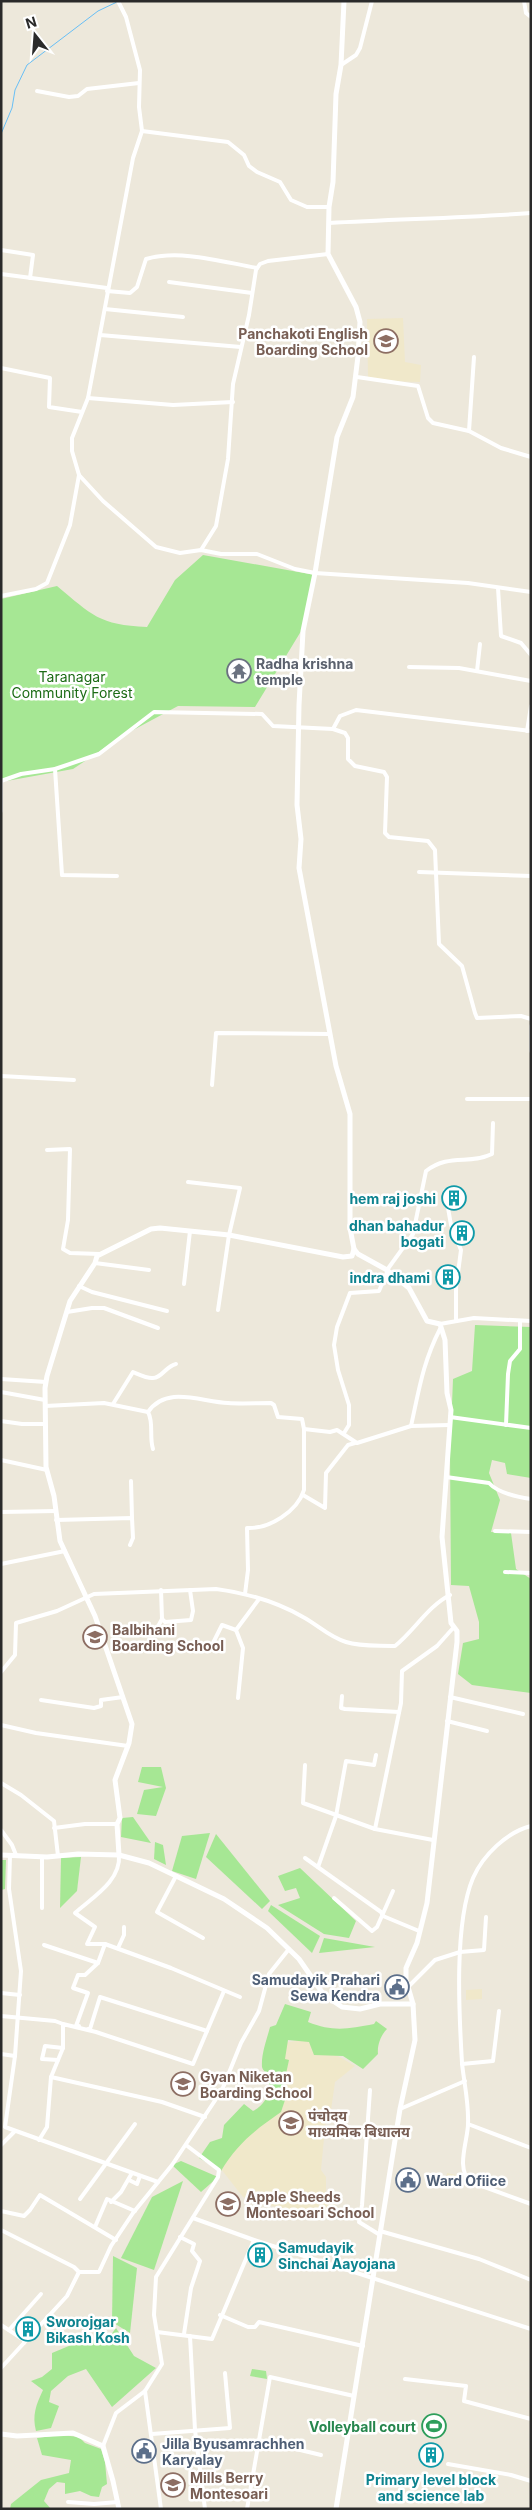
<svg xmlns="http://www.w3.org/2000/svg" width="532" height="2510" font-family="Inter,'Noto Sans Devanagari',sans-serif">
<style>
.education{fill:#f0e8ca}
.green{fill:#a6e794}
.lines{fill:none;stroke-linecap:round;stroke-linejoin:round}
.stream{stroke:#68bff6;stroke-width:1}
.street{stroke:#fff;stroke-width:4}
.secondary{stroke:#fff;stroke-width:5}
.labels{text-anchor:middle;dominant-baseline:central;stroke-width:5;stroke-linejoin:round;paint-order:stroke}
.education-label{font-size:14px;font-weight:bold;fill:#785e54;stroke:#fff;text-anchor:start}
.worship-label{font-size:14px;font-weight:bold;fill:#5b616d;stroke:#fff;text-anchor:start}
.park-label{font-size:14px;fill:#1d6c16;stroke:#fff}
.culture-label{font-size:14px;font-weight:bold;fill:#0d838f;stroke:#fff;text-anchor:end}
.service-label{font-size:14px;font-weight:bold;fill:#4e5e75;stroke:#fff;text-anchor:start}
.leisure-label{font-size:14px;font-weight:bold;fill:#27864d;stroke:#fff;text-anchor:end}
</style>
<rect width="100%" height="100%" fill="#ede8db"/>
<g class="education">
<polygon points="403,318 405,362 421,365 420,382 385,381 368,377 367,319"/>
<polygon points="482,1989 482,1999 466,2000 466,1990"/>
<polygon points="309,2039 355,2066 335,2082 331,2110 326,2117 321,2170 326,2177 326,2195 336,2205 337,2213 326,2211 299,2214 243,2197 221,2169 224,2158 264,2116 283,2043"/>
<polygon points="173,2078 194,2083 193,2089 180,2090 171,2085"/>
<polygon points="447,2173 456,2175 455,2179 460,2180 458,2187 445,2185"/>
<circle cx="228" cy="2205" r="6"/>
</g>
<g class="green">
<path d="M203 555 315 575 306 623 255 707 178 706 124 735 73 769 1 782V599L57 586C92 615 99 625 147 627L175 580Z"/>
<polygon points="475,1325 531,1327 531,1478 507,1474 505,1463 492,1460 489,1473 500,1500 491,1532 511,1533 516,1569 531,1579 531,1693 472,1685 458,1674 463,1643 479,1639 479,1622 469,1586 451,1585 450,1453 453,1379 472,1371"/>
<polygon points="142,1767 161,1767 166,1788 156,1816 137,1814 144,1790 163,1787 138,1782"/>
<polygon points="133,1817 151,1843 121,1837 122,1818"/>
<polygon points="210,1833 196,1879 172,1871 182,1836"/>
<polygon points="216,1834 270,1901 262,1909 206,1857"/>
<polygon points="155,1842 163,1845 166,1865 154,1859"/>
<polygon points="81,1857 77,1891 60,1908 61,1858"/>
<polygon points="1,1860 6,1860 5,1889 1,1890"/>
<polygon points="300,1868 356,1921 349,1938 324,1934 278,1905 300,1898 296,1888 285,1891 278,1876"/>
<polygon points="271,1905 320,1936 312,1953 268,1911"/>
<polygon points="324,1938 375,1947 319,1953"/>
<path d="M285 2004 311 2012 308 2022C333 2032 348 2029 374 2024L376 2021 387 2029C381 2035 377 2045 378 2054L363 2069 343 2056 314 2055 309 2042 288 2040 285 2059 289 2060 284 2083 285 2100 281 2112C255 2130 237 2144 221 2171L199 2158 210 2142 222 2138 224 2125 244 2104 253 2111C265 2105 272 2092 268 2077 267 2073 263 2071 262 2067 261 2054 267 2039 270 2027L276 2025Z"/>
<polygon points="181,2161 218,2177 201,2192 172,2165"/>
<polygon points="183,2181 154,2270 121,2258 152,2197"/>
<polygon points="113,2256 137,2268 130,2333 112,2322"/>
<path d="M116 2328 134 2356 156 2368 112 2407 86 2369 68 2376 51 2391 49 2402 59 2406 51 2428 36 2431C32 2415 36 2405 43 2390L31 2381 42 2377 52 2369V2353L88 2338 105 2343Z"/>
<polygon points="252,2369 266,2371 267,2379 250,2376"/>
<polygon points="61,2435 79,2437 85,2443 101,2449 105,2462 107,2484 102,2487 99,2497 91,2496 80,2491 65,2494 65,2483 57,2482 49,2489 44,2501 51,2509 10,2509 11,2504 41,2480 69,2473 71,2460 42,2455 37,2438"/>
<polygon points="237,2440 256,2444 254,2451 235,2449"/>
</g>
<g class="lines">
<polyline class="stream" points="1,134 12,108 15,90 27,65 98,11 117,2"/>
<g class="street">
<polyline points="118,1 126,17 140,70 139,107 142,131 133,158 88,398 72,438 72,451 79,475 103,501 156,547 180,553 201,550 221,554 257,554 295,569 315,573 468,583 531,592"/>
<polyline points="524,1 526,13 531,17"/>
<polyline points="341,65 356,55 360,48 372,1"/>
<polyline points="37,91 69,97 78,96 87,89 139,83"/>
<polyline points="142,131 228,142 244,155 249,166 257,172 280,182 291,200 307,207 329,207"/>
<path d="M329 223C397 219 464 218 531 213"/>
<polyline points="1,250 33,255 30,278"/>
<polyline points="1,274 107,288"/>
<polyline points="169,282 252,293"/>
<path d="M107 291 130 293 137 287 146 259C180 249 223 262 257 268"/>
<polyline points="105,309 183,317"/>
<polyline points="100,335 241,347"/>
<polyline points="1,368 50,378 49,407 82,412"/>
<polyline points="357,377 418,386 428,418 433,423 469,431 501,448 531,457"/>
<polyline points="88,398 173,405 233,402"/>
<polyline points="469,431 474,357"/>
<polyline points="201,550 216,526 228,459 233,384 249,315 256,270 260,264 268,261 328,254"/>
<polyline points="498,588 501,636 521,643 531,655"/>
<polyline points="1,596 36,589 47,583 70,525 79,475"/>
<polyline points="409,667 459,668 531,681"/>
<polyline points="477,671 480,644"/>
<polyline points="333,729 340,716 356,710 531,731"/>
<polyline points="527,731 531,706"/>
<polyline points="55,769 62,875 117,876"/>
<polyline points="1,811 1,781 21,774 55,769 99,754 154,712 262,714 273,726 333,729 345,733 348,738 348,759 355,766 384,772 387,777 385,833 389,837 428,841 435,850 439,944 462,966 475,1013 477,1018 521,1016 531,1019"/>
<polyline points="419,872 531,876"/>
<polyline points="531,1026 531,1051"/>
<polyline points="1,1076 74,1080"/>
<polyline points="212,1085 216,1033 330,1034"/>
<polyline points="467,1099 531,1099"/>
<polyline points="47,1150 70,1149 68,1220 63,1249 70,1253 100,1254"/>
<polyline points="188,1182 240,1188 229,1235 218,1310"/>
<polyline points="445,1191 451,1225 461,1250 456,1288 456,1321"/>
<polyline points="95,1263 149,1270"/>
<path d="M387 1270 413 1234 426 1171C449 1153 469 1165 492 1154L493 1123"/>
<polyline points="184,1284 190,1231"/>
<polyline points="79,1286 92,1292 167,1311"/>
<polyline points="67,1312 92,1308 104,1308 158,1328"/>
<polyline points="440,1324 474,1318 531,1321"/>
<polyline points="1,1379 46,1382"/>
<polyline points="1,1392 45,1400"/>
<path d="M113 1404 133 1372C138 1374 146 1378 152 1378 161 1379 166 1366 176 1364"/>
<path d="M45 1406 104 1403 148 1412C167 1385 201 1402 228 1403 242 1404 257 1403 271 1403L274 1405 278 1417 302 1419 304 1429 330 1432 337 1430 357 1443 411 1426 449 1425"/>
<path d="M148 1412C154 1423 149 1437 153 1449"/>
<polyline points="450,1417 531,1428"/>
<polyline points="1,1421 22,1424 45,1424"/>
<polyline points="506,1425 508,1374 510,1361 520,1349 520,1321"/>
<path d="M411 1426C419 1390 423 1362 440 1329"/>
<polyline points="344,1433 349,1425 349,1405 338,1370 334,1345 337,1327 350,1293 379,1291 388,1270"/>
<polyline points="1,1460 47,1470"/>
<path d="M446 1477 489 1483C498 1493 517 1497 531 1499"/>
<polyline points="131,1481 132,1518"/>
<polyline points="303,1495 325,1508 326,1473 348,1445 355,1443"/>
<polyline points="1,1512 56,1511"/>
<polyline points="56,1520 132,1518 133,1538 130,1545"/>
<polyline points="495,1531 531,1532"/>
<polyline points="1,1564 65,1551"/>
<polyline points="505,1572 531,1573"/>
<path d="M245 1594 248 1570 247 1528C269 1529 297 1512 304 1490V1429"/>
<polyline points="162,1619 165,1622 191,1620 193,1611 190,1590"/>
<polyline points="155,1632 162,1619 161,1590"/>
<polyline points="209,1651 222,1625 236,1630"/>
<path d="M1 1672 15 1655 16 1623 57 1611 94 1594 216 1589C246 1593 277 1602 303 1617 318 1625 329 1637 346 1642 361 1647 379 1645 395 1646 414 1631 428 1606 450 1595"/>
<polyline points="342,1696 341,1708 345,1709 399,1712"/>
<polyline points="450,1697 523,1714"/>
<polyline points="238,1698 243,1648 236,1630 259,1599"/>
<polyline points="41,1700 94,1708 101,1706 101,1700 123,1697"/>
<polyline points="447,1721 487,1731"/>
<polyline points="1,1725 36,1733 128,1746"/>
<polyline points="305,1765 303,1803 375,1829"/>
<polyline points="1,1783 21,1795 54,1821 58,1856"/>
<path d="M531 1826C507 1832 483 1855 473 1878 454 1923 459 2013 462 2063 464 2083 469 2103 468 2124 468 2140 455 2170 471 2182L531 2204"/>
<polyline points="54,1828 85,1824 117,1824"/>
<polyline points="1,1830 12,1845 16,1855"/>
<polyline points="433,1840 375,1829 401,1703 402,1671 437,1646 454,1627"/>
<polyline points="10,1855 9,1889 21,1971 15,2056 5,2127 158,2182"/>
<polyline points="42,1857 42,1908"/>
<polyline points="305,1858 381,1912 383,1916 419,1931"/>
<polyline points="318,1867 336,1816 346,1761 374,1765 376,1755"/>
<polyline points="176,1876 157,1912 203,1938"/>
<polyline points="334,1898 372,1931 377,1927 393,1891"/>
<path d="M105 1944H87L95 1927 75 1913C93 1897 121 1881 119 1855"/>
<polyline points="44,1945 98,1963 105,1944 171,1968 240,1997"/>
<polyline points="118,1948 124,1935 124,1927"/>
<polyline points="409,1986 435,1960 460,1952 484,1950 486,1917"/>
<polyline points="1,1993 20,1995"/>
<polyline points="1,2016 55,2021 63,2024"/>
<polyline points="79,2026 76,2026 88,1993 73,1988 78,1975 85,1975 98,1963"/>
<polyline points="88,2029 90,2029 100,1997 207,2031 224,1991"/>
<polyline points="1,2054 15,2056"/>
<polyline points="58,2060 42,2059 45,2046 63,2048"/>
<polyline points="462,2064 493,2061 499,2011"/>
<polyline points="370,2090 362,2205 359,2222 380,2235"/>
<polyline points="400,2109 465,2081"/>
<polyline points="205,2117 162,2102 51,2077 63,2048 63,2024 96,2032 193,2064 207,2031"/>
<polyline points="468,2124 531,2148"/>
<polyline points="39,2140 47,2127 51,2077"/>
<polyline points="1,2145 14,2132"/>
<polyline points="129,2180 137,2184 140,2176"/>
<polyline points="80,2199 135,2124"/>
<polyline points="111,2202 121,2192 132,2173"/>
<polyline points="1,2211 24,2216 30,2210 40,2195 116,2240"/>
<polyline points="193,2218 254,2240 531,2329"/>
<polyline points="95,2227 107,2199 135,2211"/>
<polyline points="1,2230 74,2267 79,2272"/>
<polyline points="380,2231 479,2259 531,2280"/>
<polyline points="180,2237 194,2244 192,2251 200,2261 191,2288 184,2334"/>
<polyline points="220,2315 248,2327 255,2327 259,2322 363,2346"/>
<polyline points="1,2325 24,2340 24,2343"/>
<polyline points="9,2330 41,2294"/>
<polyline points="157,2332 212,2339 254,2240"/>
<polyline points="190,2336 195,2430 205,2509"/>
<polyline points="1,2368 67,2296 79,2272 99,2272 111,2246 133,2213 172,2165 222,2090 241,2043 259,2011 269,1974 289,1949"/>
<polyline points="405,2379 466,2386 464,2401 531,2419"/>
<polyline points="145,2391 161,2509"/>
<polyline points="152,2434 230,2428 225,2373"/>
<polyline points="259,2440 321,2455"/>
<polyline points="103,2446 116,2413 145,2391 162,2364 154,2315 156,2277 218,2177 219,2170 186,2145"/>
<polyline points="448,2464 511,2475 531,2481"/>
<polyline points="68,2502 94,2504 118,2502"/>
<polyline points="247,2509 270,2377 354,2396"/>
</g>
<g class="secondary">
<polyline points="1,1855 47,1857 78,1854 119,1855 149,1863 224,1899 267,1928 299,1959 324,1995 342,2007 360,2009 380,2004 413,2004"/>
<polyline points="119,1855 117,1824 120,1818 115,1780 129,1743 132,1724 95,1616 60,1541 54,1496 46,1467 45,1388 47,1376 70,1301 95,1263 97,1256 151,1229 160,1228 229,1235 343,1257 352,1256 354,1249"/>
<polyline points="1,2434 17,2436 73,2433 103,2446 113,2481 119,2509"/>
<polyline points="336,2509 400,2109 415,2040 413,2004 406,1980 406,1968 417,1943 427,1903 457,1642 457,1631 451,1623 442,1537 451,1410 447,1393 445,1340 440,1324 427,1321 409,1288 387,1270 358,1254 354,1249 350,1228 350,1114 336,1066 299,868 301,839 297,805 299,705 303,631 315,573 337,437 353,397 358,356 360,322 356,307 328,254 329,207 333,182 336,94 341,65 344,1"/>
</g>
</g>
<defs>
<g id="school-ring" transform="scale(1.25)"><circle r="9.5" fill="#fff" stroke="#8d6e63" stroke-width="1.5"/><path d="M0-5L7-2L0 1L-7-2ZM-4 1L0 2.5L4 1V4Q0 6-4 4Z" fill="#8d6e63"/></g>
<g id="temple-ring" transform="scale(1.25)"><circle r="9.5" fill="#fff" stroke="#6b7280" stroke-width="1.5"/><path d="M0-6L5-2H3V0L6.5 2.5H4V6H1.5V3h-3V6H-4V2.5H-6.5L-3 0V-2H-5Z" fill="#6b7280"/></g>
<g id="building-ring" transform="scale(1.25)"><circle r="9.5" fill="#fff" stroke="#0f9aa8" stroke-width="1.5"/><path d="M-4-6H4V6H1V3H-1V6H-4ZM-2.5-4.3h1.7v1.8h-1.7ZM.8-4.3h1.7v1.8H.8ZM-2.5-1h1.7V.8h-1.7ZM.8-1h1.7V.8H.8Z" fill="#0f9aa8"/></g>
<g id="civic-ring" transform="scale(1.25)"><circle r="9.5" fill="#fff" stroke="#5c6f8a" stroke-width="1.5"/><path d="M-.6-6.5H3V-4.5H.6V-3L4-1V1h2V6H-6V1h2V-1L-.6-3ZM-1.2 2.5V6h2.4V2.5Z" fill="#5c6f8a"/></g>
<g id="stadium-ring" transform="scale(1.25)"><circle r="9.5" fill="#fff" stroke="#2e9e5b" stroke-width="1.5"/><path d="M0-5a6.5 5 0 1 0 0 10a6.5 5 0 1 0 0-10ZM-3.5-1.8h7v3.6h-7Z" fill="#2e9e5b"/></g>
</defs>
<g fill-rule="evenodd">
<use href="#school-ring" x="386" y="341"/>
<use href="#temple-ring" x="239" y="671"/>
<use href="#building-ring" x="454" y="1198"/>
<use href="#building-ring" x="462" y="1233"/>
<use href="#building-ring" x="448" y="1277"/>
<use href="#school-ring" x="95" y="1637"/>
<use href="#civic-ring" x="397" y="1987"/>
<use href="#school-ring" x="183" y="2084"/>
<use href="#school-ring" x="291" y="2123"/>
<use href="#civic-ring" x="408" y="2180"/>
<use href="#school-ring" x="228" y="2204"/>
<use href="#building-ring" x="260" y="2255"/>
<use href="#building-ring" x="28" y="2329"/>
<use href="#stadium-ring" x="434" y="2426"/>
<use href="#civic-ring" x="144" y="2451"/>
<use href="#building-ring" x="431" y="2455"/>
<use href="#school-ring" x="173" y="2485"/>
</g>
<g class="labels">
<g class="education-label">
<text x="368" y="333" text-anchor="end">Panchakoti English<tspan x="368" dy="16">Boarding School</tspan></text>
<text x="112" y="1629">Balbihani<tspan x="112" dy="16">Boarding School</tspan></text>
<text x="200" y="2076">Gyan Niketan<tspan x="200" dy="16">Boarding School</tspan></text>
<text x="308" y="2115">पंचोदय<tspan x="308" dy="16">माध्यमिक बिधालय</tspan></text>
<text x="246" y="2196">Apple Sheeds<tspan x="246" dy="16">Montesoari School</tspan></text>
<text x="190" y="2477">Mills Berry<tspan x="190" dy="16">Montesoari</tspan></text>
</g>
<g class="worship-label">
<text x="256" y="663">Radha krishna<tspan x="256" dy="16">temple</tspan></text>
</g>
<g class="park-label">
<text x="72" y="676">Taranagar<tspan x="72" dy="16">Community Forest</tspan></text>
</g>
<g class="culture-label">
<text x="436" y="1198">hem raj joshi</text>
<text x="444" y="1225">dhan bahadur<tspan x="444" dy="16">bogati</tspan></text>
<text x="430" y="1277">indra dhami</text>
<text x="278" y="2247" text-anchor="start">Samudayik<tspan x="278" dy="16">Sinchai Aayojana</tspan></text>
<text x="46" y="2321" text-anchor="start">Sworojgar<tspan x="46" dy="16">Bikash Kosh</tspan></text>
<text x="431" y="2479" text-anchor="middle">Primary level block<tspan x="431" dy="16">and science lab</tspan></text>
</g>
<g class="service-label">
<text x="380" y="1979" text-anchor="end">Samudayik Prahari<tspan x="380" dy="16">Sewa Kendra</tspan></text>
<text x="426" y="2180">Ward Ofiice</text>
<text x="162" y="2443">Jilla Byusamrachhen<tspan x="162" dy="16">Karyalay</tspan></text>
</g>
<g class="leisure-label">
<text x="416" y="2426">Volleyball court</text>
</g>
</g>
<rect width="532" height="2510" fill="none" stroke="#2a2a2a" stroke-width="5"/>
<g transform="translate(35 35) rotate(343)" stroke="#ffffff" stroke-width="4" paint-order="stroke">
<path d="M0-4L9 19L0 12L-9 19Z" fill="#2a2a2a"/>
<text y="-8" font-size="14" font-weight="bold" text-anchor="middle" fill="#2a2a2a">N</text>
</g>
</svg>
